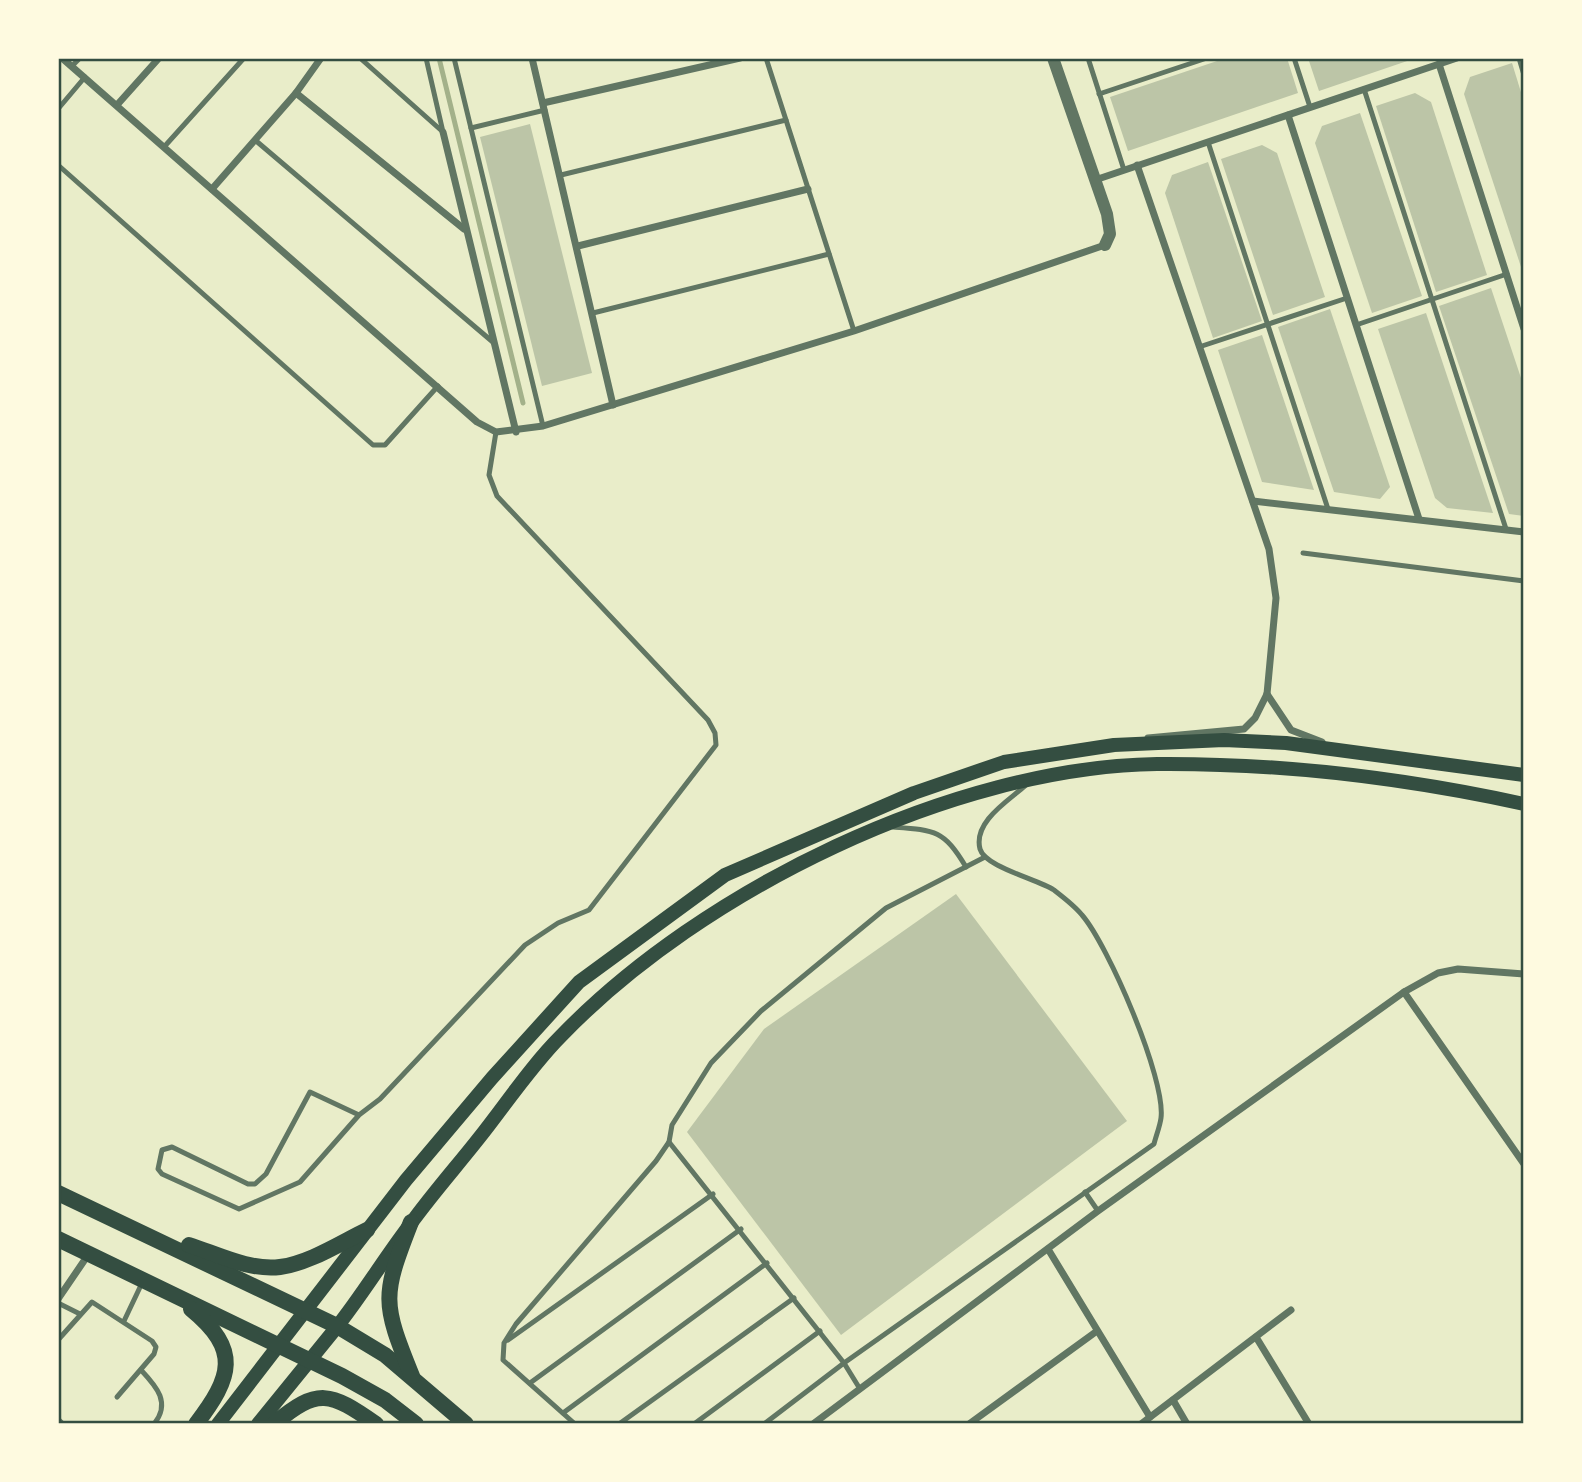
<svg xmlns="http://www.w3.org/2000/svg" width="1582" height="1482" font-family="'Fira Sans',sans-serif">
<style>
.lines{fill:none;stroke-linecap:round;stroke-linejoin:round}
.stream{stroke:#a3b18a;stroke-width:5}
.building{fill:#bcc5a7}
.service{stroke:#617663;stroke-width:5}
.minor{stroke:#617663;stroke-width:7}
.tertiary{stroke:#617663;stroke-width:12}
.secondary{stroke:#344e41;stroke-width:14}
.primary{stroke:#344e41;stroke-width:16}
.neatline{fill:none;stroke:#344e41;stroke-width:2.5}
</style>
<rect width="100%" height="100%" fill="#e9edc9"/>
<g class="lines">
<polyline class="stream" points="439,58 523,403"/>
</g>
<g class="building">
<polygon points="1226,58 1287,58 1298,93 1128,151 1110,97"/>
<polygon points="1308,58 1416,58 1319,91"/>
<polygon points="1512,63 1524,102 1524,276 1464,94 1470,77"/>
<polygon points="1415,93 1431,102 1487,275 1436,292 1376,106"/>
<polygon points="1360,113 1422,296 1372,313 1315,143 1322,126"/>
<polygon points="530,124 592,373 542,386 480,137"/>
<polygon points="1262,145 1277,153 1325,297 1273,315 1221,159"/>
<polygon points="1208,162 1262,321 1213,338 1165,193 1172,175"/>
<polygon points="1491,288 1524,387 1524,516 1509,514 1439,306"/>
<polygon points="1330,309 1390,487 1380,499 1334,492 1278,327"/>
<polygon points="1426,313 1493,513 1447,508 1435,498 1378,329"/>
<polygon points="1262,335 1314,490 1262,482 1218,350"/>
<polygon points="956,894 1127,1121 841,1335 687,1132 764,1029"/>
</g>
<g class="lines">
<g class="service">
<polyline points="360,58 443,132"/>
<polyline points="426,58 443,132"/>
<polyline points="454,58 543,426"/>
<polyline points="766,58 854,331"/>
<polyline points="1088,58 1124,170"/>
<polyline points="1294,58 1310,107"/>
<polyline points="1519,58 1524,75"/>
<polyline points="72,66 80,58"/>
<polyline points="1364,89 1506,529"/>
<polyline points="1099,94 1207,58"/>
<polyline points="58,109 85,77"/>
<polyline points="471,128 545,110"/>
<polyline points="255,140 494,343"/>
<polyline points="1208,142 1328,509"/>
<polyline points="164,147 244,58"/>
<polyline points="58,165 373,445 385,445 438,386"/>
<polyline points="561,175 786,120"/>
<polyline points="593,313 829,254"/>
<polyline points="1356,325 1507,274"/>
<polyline points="1199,347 1347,298"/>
<polyline points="1303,553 1524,581"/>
<path d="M893 827C935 830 944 830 966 867"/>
<polyline points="359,1115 310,1092 266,1174 255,1184 248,1184 172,1147 162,1150 158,1169 162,1174 239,1209 300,1182 359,1115 380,1099 525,945 558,923 589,910 716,745 715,733 708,720 497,496 489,475 496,432"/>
<path d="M669 1142 844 1363 1154 1144C1156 1136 1160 1126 1161 1118 1166 1079 1108 945 1082 915 1075 906 1063 897 1054 890 1037 879 985 867 980 849 973 822 1008 801 1025 786"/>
<polyline points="1085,1192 1098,1211"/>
<polyline points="58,1303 80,1314"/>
<polyline points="124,1321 142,1283"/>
<polyline points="58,1340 92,1302 152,1341 156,1347 154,1354 117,1397"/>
<polyline points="508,1340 713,1194"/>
<path d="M141 1370C157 1387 171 1403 154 1424"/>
<polyline points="530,1383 741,1229"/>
<polyline points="563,1413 767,1263"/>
<polyline points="58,1419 63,1424"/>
<polyline points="575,1424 503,1360 504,1343 516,1324 656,1161 669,1142 672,1125 711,1063 761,1011 886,908 985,857"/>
<polyline points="619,1424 794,1298"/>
<polyline points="694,1424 820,1331"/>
<polyline points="764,1424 844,1363 860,1389"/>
</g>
<g class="minor">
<polyline points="62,58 477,422 496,432 543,426 854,331 1105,245"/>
<polyline points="532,58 613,405"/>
<polyline points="1439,64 1524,329"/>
<polyline points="296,93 464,229"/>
<polyline points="543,103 740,58"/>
<polyline points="117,105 159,58"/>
<polyline points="1288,115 1419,519"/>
<polyline points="443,132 516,432"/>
<polyline points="1137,165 1269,549 1276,598 1267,694 1255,718 1244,729 1148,738"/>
<polyline points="1095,180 1457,58"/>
<polyline points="212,189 296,93 321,58"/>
<polyline points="578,246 808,189"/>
<polyline points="1253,501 1524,532"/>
<polyline points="1267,694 1291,730 1322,742"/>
<polyline points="1404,992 1524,1164"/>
<polyline points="1048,1249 1150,1417"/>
<polyline points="58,1299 88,1255"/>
<polyline points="1256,1337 1309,1424"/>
<polyline points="1173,1400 1187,1424"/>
<polyline points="813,1424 1098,1211 1404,992 1438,973 1458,969 1524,974"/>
<polyline points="969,1424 1097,1331"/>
<polyline points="1141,1424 1291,1310"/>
</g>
<polyline class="tertiary" points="1053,58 1107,214 1110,234 1105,245"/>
<g class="secondary">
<polyline points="218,1424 406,1180 492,1078 579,982 725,875 914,793 1004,762 1114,745 1224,740 1286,743 1524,775"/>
<path d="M258 1424C284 1392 310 1360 336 1328 363 1294 385 1257 412 1222 433 1193 457 1166 479 1138 506 1104 531 1066 561 1036 702 890 953 767 1157 764 1280 763 1405 778 1524 804"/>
</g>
<g class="primary">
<polyline points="58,1193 337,1326 385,1355 466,1424"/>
<path d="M411 1222C382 1296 382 1302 412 1376"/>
<polyline points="58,1239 342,1376 385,1400 416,1424"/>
<path d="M189 1245C217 1254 250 1271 280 1267 310 1263 340 1243 367 1230"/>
<path d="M191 1309C241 1350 232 1377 196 1424"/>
<path d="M274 1424C318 1387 330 1392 376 1424"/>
</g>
</g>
<rect width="1582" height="1482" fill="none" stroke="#fefae0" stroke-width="119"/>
<rect x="60" y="60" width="1462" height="1362" class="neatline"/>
</svg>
